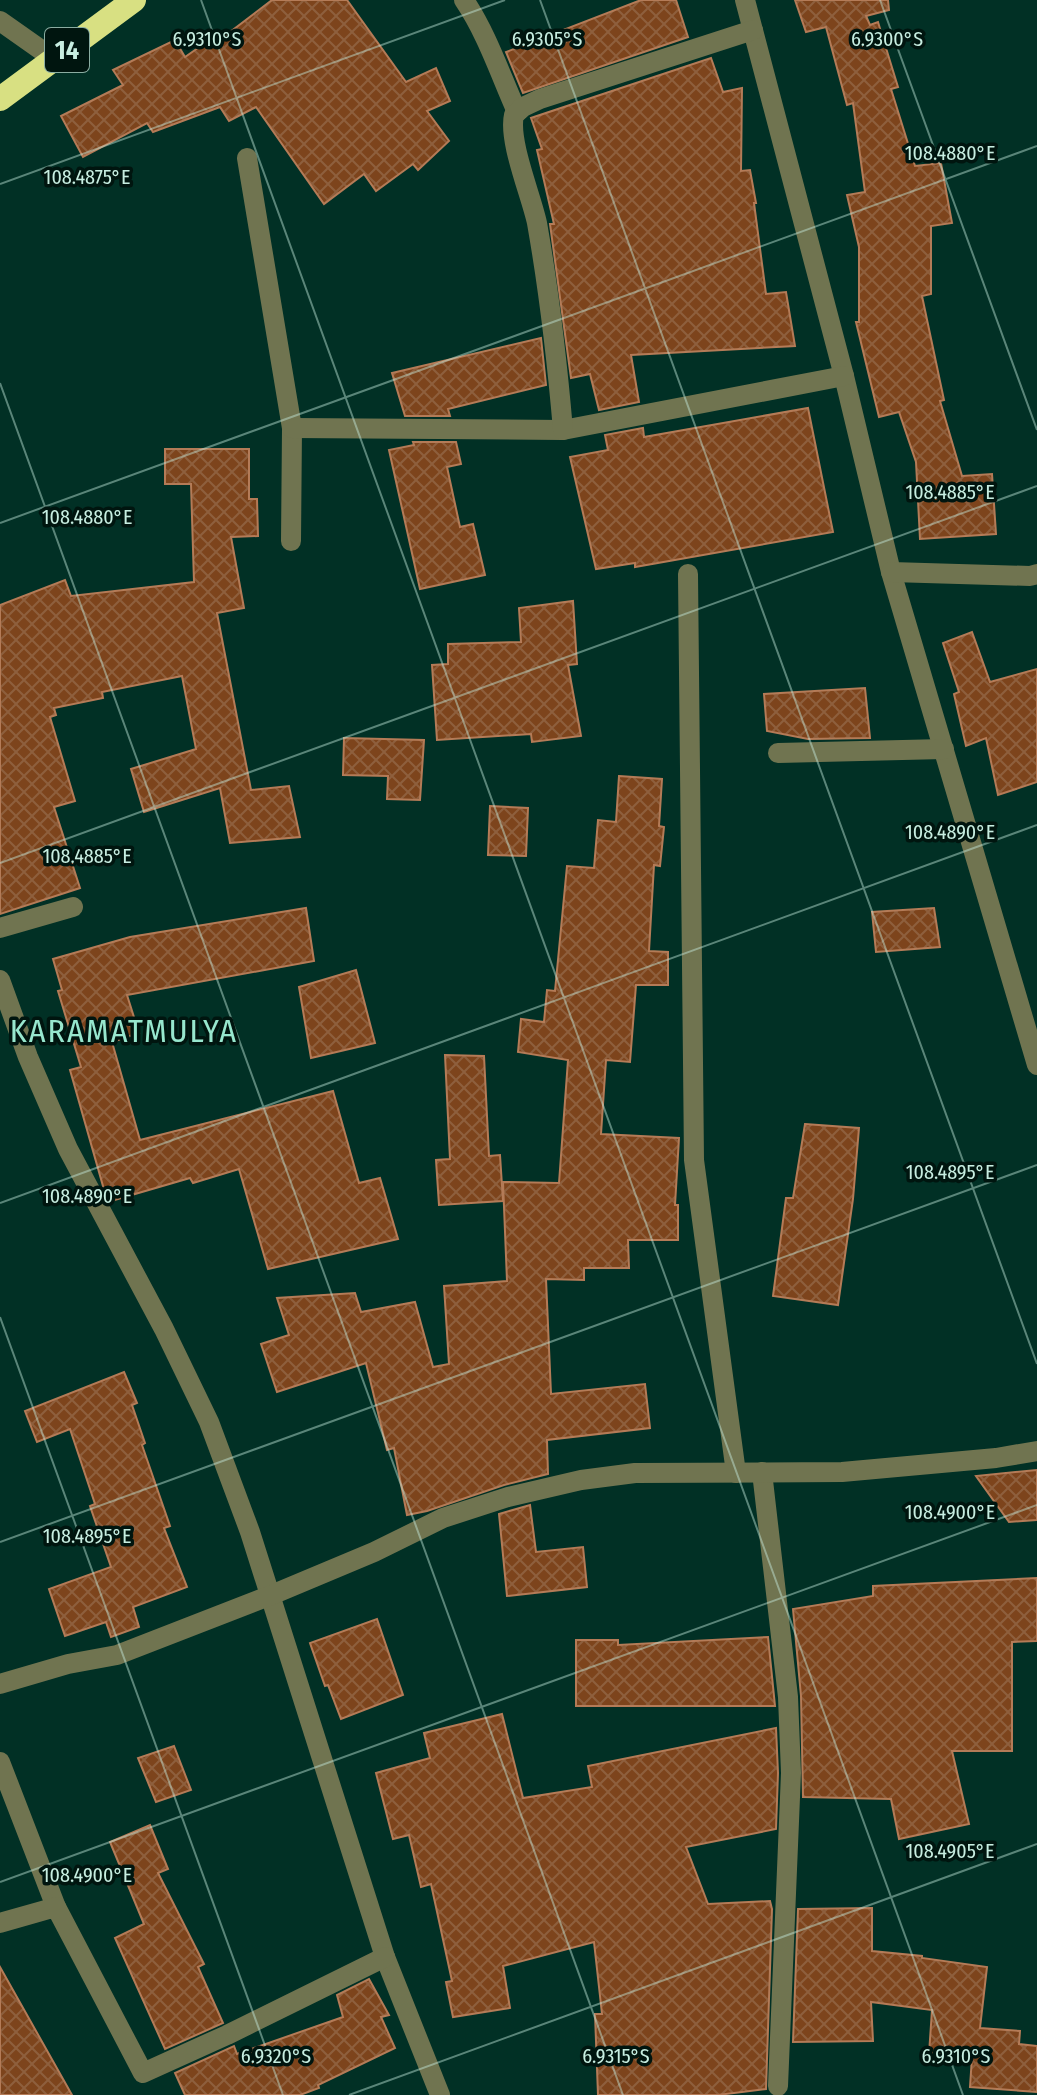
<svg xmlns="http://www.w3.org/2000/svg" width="1037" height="2095" font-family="'Fira Sans Condensed',sans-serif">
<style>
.building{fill:url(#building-cross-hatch);stroke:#b47b57;stroke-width:2}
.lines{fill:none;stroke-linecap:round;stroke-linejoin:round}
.minor{stroke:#707450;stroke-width:20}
.highway{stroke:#d8e082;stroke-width:24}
.ticks{fill:none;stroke:#c7eee1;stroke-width:2;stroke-opacity:0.45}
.labels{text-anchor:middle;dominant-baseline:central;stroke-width:7;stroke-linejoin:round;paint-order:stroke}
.shield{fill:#00150f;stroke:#8bada2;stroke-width:2}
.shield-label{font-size:26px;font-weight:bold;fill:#c7eee1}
.quarter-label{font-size:32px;letter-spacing:2px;fill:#97e7ce;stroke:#00150f}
.ticks-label{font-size:20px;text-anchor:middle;fill:#c7eee1;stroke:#00150f;stroke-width:7;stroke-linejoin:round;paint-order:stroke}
</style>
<defs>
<pattern id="building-cross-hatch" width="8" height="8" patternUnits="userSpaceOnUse" patternTransform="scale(2)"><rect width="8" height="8" fill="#7d441c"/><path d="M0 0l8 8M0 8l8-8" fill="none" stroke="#8e5f3d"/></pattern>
</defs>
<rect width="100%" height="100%" fill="#013025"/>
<g class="building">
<polygon points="272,0 347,0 406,82 436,68 450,101 427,111 449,141 418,170 413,164 376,191 364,174 324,204 256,107 229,121 220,107 153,132 147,123 83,157 61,116 123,85 113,70 175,40 185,57 205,43 209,48"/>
<polygon points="641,0 676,0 688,37 523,93 506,52"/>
<polygon points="795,0 888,0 889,10 866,16 870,25 878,22 898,87 891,89 915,166 941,163 952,223 931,226 931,294 922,296 944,400 940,401 962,476 992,474 996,534 920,539 916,462 899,412 879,417 856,322 859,322 859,247 847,195 865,192 853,103 847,105 826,27 806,32"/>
<polygon points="711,58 723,92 742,88 741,171 750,170 756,203 754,203 766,294 786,292 795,346 631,355 639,402 599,410 590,374 571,378 550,224 554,224 537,150 542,149 531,118"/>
<polygon points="541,338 546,385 448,409 450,416 405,416 392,373"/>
<polygon points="808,408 833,532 635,567 635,563 596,569 570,457 608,450 605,435 643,428 644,437"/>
<polygon points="413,442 456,442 461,464 447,467 460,527 473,524 485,575 420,589 389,450 414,445"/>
<polygon points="165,449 249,449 249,499 257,499 258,536 231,537 244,608 217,613 251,790 289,786 300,837 230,843 220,788 144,812 131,769 196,749 182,676 102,692 103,698 54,708 56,715 50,717 75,801 54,807 80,888 0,914 0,605 65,580 71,596 194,582 191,484 165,484"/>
<polygon points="573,601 577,664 568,665 581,736 532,742 531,734 437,740 432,665 448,664 448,644 521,642 519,608"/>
<polygon points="972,632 990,682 1037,669 1037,782 998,795 986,738 966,746 954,694 959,692 943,643"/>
<polygon points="865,688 870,738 808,739 767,731 764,694"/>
<polygon points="344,738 424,740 420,800 387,799 388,776 343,775"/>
<polygon points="619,776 662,779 659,826 664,827 660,866 654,865 649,951 668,952 668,985 636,985 630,1062 606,1060 601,1134 679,1138 675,1205 678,1205 678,1240 628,1240 629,1268 584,1268 584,1280 546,1279 551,1394 645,1384 650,1428 547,1440 548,1474 504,1485 427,1511 407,1515 394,1448 387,1450 366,1363 277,1392 261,1344 289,1335 277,1298 355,1293 361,1312 415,1302 433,1367 449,1364 444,1286 507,1281 503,1182 559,1183 568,1060 518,1052 521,1019 544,1022 547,990 555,991 567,866 594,868 598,820 616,822"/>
<polygon points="490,806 528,808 526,856 488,855"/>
<polygon points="306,908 314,961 127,995 139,1033 112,1042 140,1140 333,1091 359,1183 380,1178 398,1239 268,1269 239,1169 193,1183 190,1178 111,1201 103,1186 70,1070 81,1067 58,991 62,990 53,959 130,937"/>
<polygon points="934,908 940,947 876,952 872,912"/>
<polygon points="356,970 375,1043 311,1058 299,987"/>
<polygon points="445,1055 484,1056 489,1156 500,1155 503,1201 439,1205 436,1160 450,1159"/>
<polygon points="805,1124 859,1128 853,1199 838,1305 773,1296 786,1198 793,1198"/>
<polygon points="124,1372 137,1403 132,1405 145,1443 142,1445 170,1526 164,1528 187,1587 133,1607 139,1627 111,1637 106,1622 65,1636 49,1589 111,1567 90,1506 95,1504 70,1429 37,1442 25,1411"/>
<polygon points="1037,1470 1037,1520 1009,1522 976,1476"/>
<polygon points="530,1505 536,1552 583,1547 587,1587 507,1596 499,1514"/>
<polygon points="1037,1578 1037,1641 1012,1642 1012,1751 952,1751 969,1824 899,1839 891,1799 803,1797 801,1696 793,1609 873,1596 873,1586"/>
<polygon points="377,1619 403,1695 341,1719 328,1685 325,1686 310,1643"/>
<polygon points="768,1637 775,1706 576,1706 576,1640 618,1640 618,1645"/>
<polygon points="502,1714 523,1798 592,1787 588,1766 776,1728 778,1773 776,1829 686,1847 708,1904 770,1901 772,1909 766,2089 718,2095 598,2095 595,2014 602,2014 594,1942 503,1966 510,2008 453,2017 446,1982 452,1981 431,1884 421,1887 409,1835 393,1839 376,1773 430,1758 424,1733"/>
<polygon points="174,1746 191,1790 156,1802 138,1758"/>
<polygon points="150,1825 168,1869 158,1873 204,1964 198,1967 223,2023 165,2049 115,1938 144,1924 110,1842"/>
<polygon points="872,1908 872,1951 922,1956 922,1958 987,1967 980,2028 1020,2031 1019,2044 1037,2046 1037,2092 970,2087 972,2057 929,2054 932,2010 871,2002 873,2041 793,2042 798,1909"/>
<polygon points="0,1967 72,2095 0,2095"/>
<polygon points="369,1979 389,2015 381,2017 395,2048 318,2085 319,2088 300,2095 185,2095 175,2073 234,2046 237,2054 343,2017 337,1995"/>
</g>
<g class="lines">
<g class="minor">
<path d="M464 0C487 34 500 74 517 112"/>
<polyline points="745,0 844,376 891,572 1037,1065"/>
<polyline points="0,21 54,59"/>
<polyline points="247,158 292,428 291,541"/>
<polyline points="292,428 563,430 844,376"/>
<path d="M563 430C557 360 549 291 537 223 531 195 508 141 514 115L523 107 540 99 753 30"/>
<polyline points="891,572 1030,576 1037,574"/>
<polyline points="688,574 694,1160 736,1473"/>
<polyline points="778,753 944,749"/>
<polyline points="0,928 73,907"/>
<polyline points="0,980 28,1057 68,1149 164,1329 209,1422 250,1532 385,1957 440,2095"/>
<polyline points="762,1472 788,1697 791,1773 778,2086"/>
<polyline points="0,1684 68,1664 117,1655 269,1596 374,1552 443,1518 508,1497 581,1480 635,1473 842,1472 996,1458 1037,1451"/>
<polyline points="0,1762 56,1907"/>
<polyline points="0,1923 56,1907 143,2073 227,2035 385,1957"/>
</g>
<polyline class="highway" points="0,99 134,0"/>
</g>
<path class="ticks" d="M201 0 963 2095M540 0 1037 1364M880 0 1037 430M0 184 505 0M0 383 623 2095M0 523 1037 146M0 863 1037 486M0 1203 1037 825M0 1317 283 2095M0 1542 1037 1165M0 1882 1037 1505M349 2095 1037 1844"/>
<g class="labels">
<rect class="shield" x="45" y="28" width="44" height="44" rx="6"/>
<g class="shield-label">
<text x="67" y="50">14</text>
</g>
<g class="quarter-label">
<text x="124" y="1031">KARAMATMULYA</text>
</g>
</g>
<g class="ticks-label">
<text x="547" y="46">6.9305°S</text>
<text x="207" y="46">6.9310°S</text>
<text x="887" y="46">6.9300°S</text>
<text x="950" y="160">108.4880°E</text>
<text x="87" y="184">108.4875°E</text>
<text x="950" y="499">108.4885°E</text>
<text x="87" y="524">108.4880°E</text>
<text x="950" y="839">108.4890°E</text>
<text x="87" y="863">108.4885°E</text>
<text x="950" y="1179">108.4895°E</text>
<text x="87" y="1203">108.4890°E</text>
<text x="950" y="1519">108.4900°E</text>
<text x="87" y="1543">108.4895°E</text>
<text x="950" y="1858">108.4905°E</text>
<text x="87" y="1882">108.4900°E</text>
<text x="276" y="2063">6.9320°S</text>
<text x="616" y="2063">6.9315°S</text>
<text x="956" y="2063">6.9310°S</text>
</g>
</svg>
